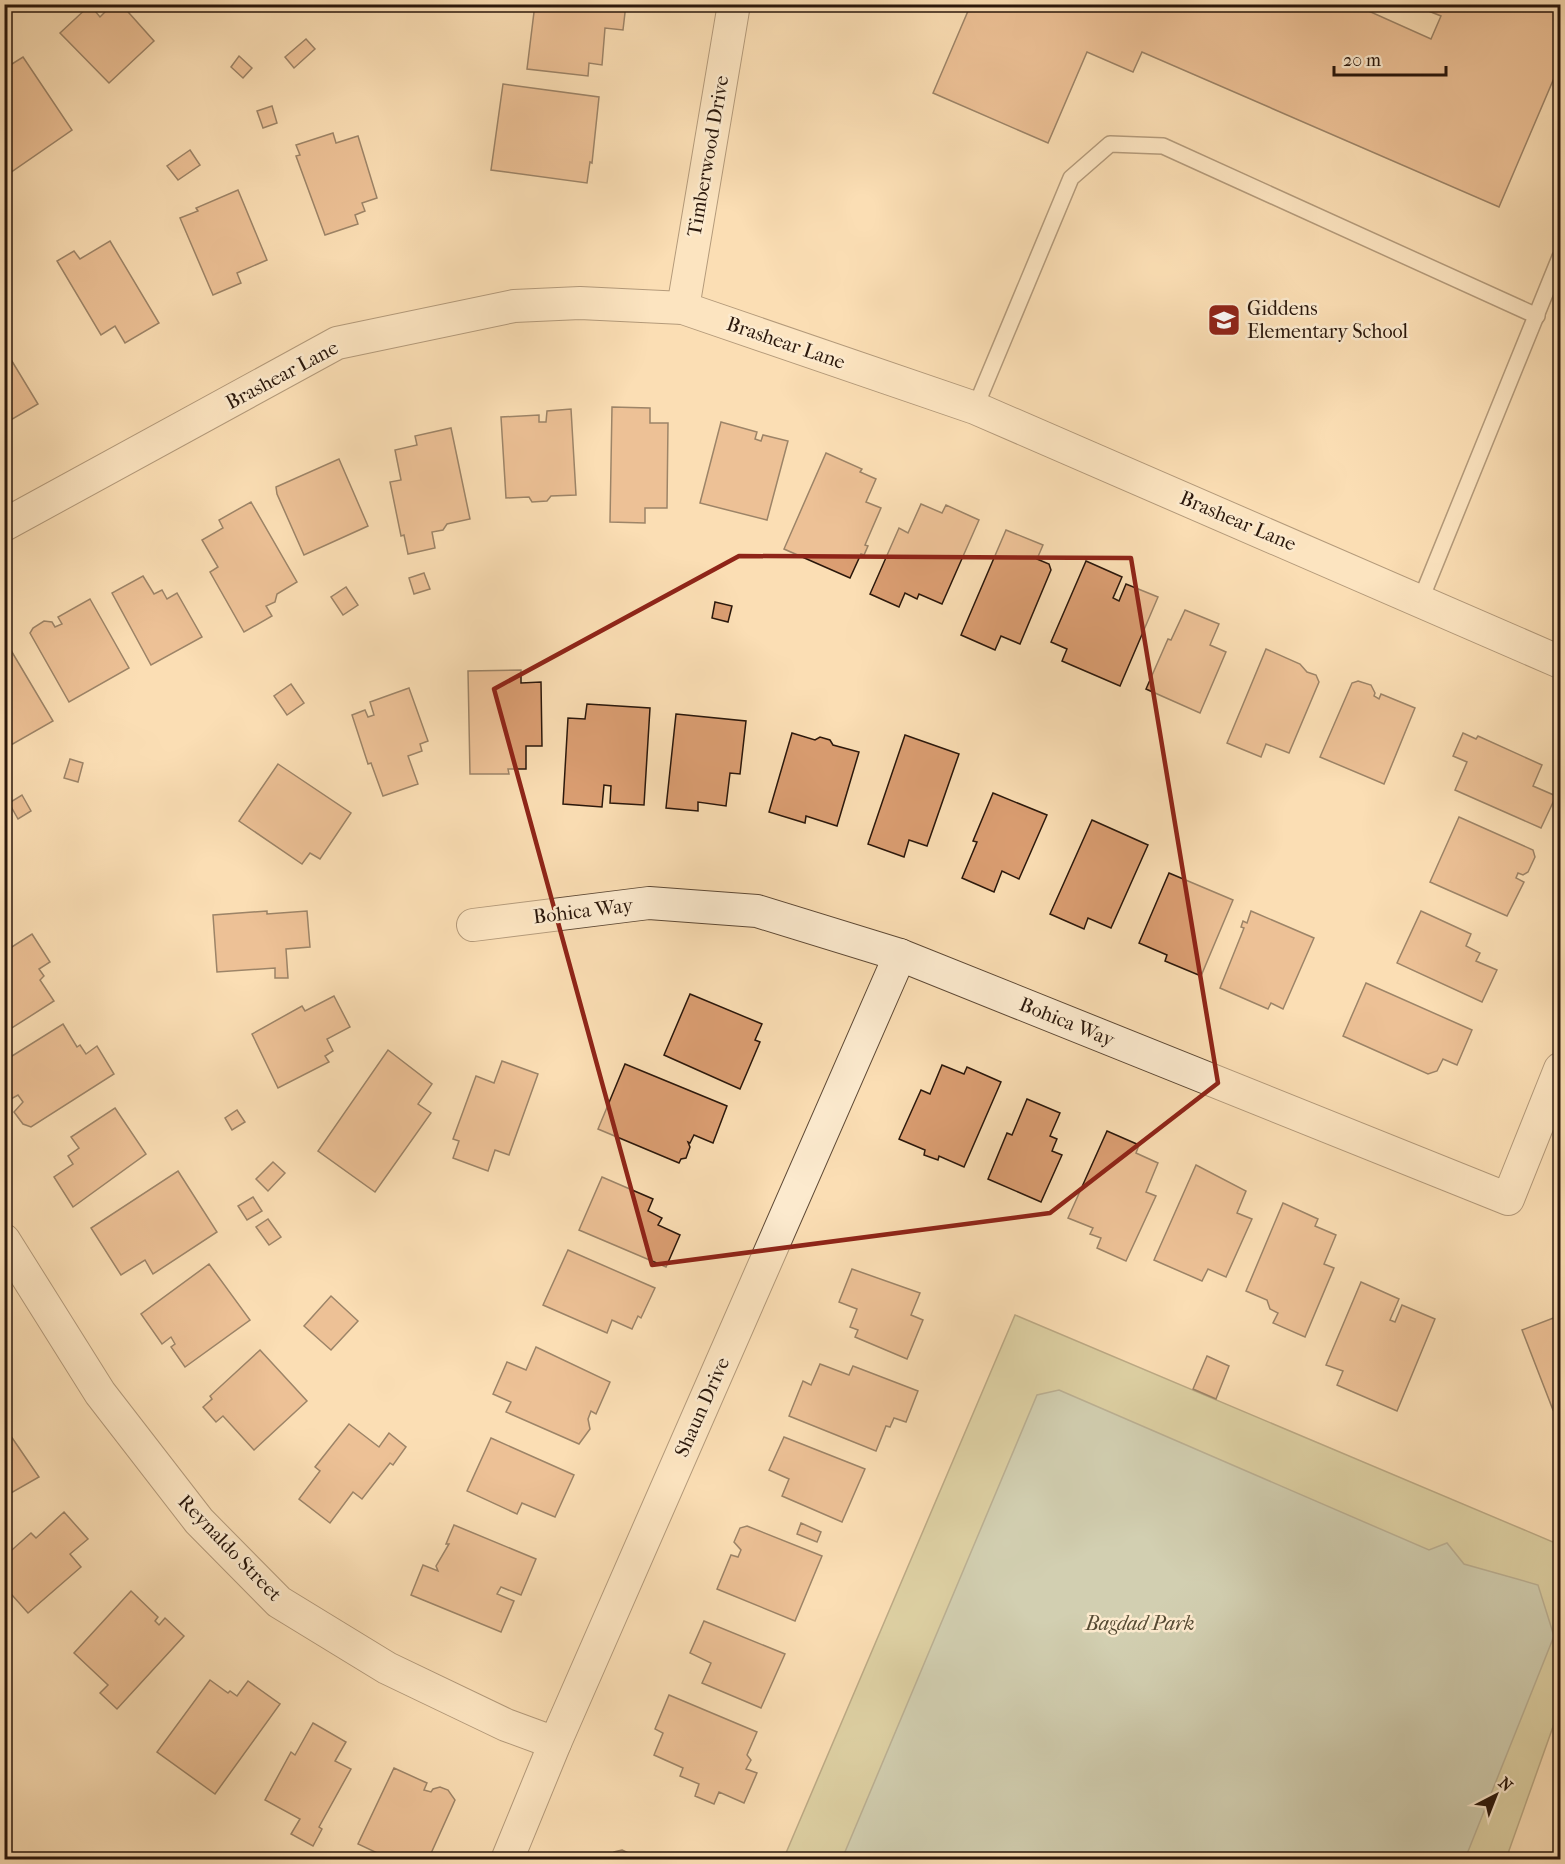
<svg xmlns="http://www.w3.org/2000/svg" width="1565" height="1864" font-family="'IM FELL French Canon',serif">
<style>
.green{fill:#bac290;stroke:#726c4e;stroke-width:1.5}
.water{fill:#9fbcae;stroke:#707a6d;stroke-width:1.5}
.building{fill:#db9e72;stroke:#2a170b;stroke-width:1.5}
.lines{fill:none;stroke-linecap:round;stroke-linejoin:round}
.lane-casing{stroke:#5e4935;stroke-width:18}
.street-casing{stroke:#5e4935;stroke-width:34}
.lane{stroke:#fceace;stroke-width:15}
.street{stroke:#fceace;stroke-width:32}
.marked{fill:none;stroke:#8f2418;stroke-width:4.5;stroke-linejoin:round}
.labels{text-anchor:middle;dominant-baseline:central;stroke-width:5;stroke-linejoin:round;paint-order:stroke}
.street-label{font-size:20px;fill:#2a170b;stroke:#fceace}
.poi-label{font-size:20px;fill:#2a170b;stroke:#fceace;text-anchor:start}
.park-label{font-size:20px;font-style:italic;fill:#554a33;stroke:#fceace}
</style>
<rect width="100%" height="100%" fill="#fbdeb4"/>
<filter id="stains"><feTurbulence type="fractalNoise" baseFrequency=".00333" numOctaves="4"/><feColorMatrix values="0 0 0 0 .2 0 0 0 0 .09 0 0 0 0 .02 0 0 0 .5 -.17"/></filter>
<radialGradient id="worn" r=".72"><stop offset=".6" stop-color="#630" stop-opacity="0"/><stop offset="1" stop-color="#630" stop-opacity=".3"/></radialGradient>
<polygon class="green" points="1015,1315 1560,1545 1560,1707 1506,1859 783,1860"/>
<polygon class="water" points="1059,1390 1429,1550 1447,1543 1464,1564 1538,1585 1554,1636 1465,1859 842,1859 1037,1395"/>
<g class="building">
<polygon points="113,4 121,4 154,41 109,83 60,33 90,5 100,17"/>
<polygon points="535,4 626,4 623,30 605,28 602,65 589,63 588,76 527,69"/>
<polygon points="971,4 1353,4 1431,39 1441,16 1426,10 1429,4 1560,4 1560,64 1499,207 1142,52 1133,72 1087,52 1048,143 933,93"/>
<polygon points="306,39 315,49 294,68 285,57"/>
<polygon points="239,56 252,68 243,78 231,67"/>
<polygon points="23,57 72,130 4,177 4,69"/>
<polygon points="503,84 599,97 592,163 590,162 587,183 491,170"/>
<polygon points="272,106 277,123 263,128 257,111"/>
<polygon points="333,133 336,143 358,136 377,198 362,203 365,211 355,215 358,224 325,235 296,156 300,155 296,145"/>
<polygon points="190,150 200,165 178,180 167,166"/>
<polygon points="238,190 267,260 237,273 241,283 213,295 180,218 198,211 196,208"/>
<polygon points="110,241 159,323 125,343 115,326 101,335 57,261 74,251 80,259"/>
<polygon points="4,348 38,404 4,424"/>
<polygon points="612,407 650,408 650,423 668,423 667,508 645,508 645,523 610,522"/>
<polygon points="571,409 576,495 551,496 547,501 532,502 529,497 506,498 501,417 539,415 539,422 546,422 547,411"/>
<polygon points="721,422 757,432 755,439 761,441 763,435 788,441 767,520 700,503"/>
<polygon points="451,428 470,519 447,524 443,530 432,532 435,548 408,554 404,535 401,536 390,482 401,480 395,450 417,445 415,436"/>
<polygon points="826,453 862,469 860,472 876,479 866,502 881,508 865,545 868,546 864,555 861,554 850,578 784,549"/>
<polygon points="339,459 368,526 304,555 277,494 276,487"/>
<polygon points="251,502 297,582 277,594 275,602 266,606 272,616 244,632 210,572 218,567 202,540 223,528 219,520"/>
<polygon points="921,504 942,513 946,505 979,520 942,604 919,594 917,599 905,593 899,607 870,594 899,528 908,533"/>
<polygon points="1006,530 1043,545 1037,559 1049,564 1051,570 1020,644 1001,636 995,650 961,635"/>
<polygon points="1086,561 1122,577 1113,598 1119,601 1126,584 1158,597 1120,686 1062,661 1067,649 1051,642"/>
<polygon points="424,573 430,589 414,594 409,578"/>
<polygon points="143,576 154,594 162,590 167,599 177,593 202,637 151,665 112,593"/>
<polygon points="346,587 358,605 343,615 331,597"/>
<polygon points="90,599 129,668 69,702 30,633 33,628 44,621 52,622 55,627 62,624 58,617"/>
<polygon points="715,602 732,606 728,622 712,618"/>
<polygon points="1185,610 1219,624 1210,645 1226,652 1200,713 1146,689 1168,639 1171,640"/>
<polygon points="9,647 53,721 4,749 4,650"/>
<polygon points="1266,649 1300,664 1307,672 1316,675 1319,682 1289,753 1266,744 1261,757 1227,743"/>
<polygon points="521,670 521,683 541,682 542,746 526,746 526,769 508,769 509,774 470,774 468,671"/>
<polygon points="1358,681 1371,685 1375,693 1374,696 1379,699 1381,694 1415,708 1384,784 1320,757 1352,683"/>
<polygon points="291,684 304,703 287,715 274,696"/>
<polygon points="409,688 428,741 420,744 422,751 408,756 418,784 383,796 371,763 368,764 352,715 365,710 368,717 374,715 370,702"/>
<polygon points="587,704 650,708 644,805 610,803 611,786 604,785 602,807 563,804 568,718 585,719"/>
<polygon points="676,714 746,721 740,774 730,773 726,806 698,802 698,811 666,808"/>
<polygon points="792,733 815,740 820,737 830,740 833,745 859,752 837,826 806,816 805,823 769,812"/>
<polygon points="1463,733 1476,739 1478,736 1542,765 1533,786 1556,796 1541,828 1455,790 1467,762 1453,756"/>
<polygon points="905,735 959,754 927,846 909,840 904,857 868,844"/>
<polygon points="70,759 83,763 78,782 64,778"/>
<polygon points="278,764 351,813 320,859 310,853 302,864 239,821"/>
<polygon points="993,793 1047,815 1019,879 1002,871 994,892 962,878 977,842 973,841"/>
<polygon points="22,795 31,811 18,819 9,803"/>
<polygon points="1459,817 1533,850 1535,857 1528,872 1523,875 1518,873 1516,878 1524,882 1507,916 1430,882"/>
<polygon points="1092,820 1148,845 1111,928 1088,918 1084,929 1050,914"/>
<polygon points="1169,873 1233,900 1201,976 1165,961 1167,955 1139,943"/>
<polygon points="267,911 267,914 307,911 310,947 286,949 288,978 275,978 275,968 217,972 213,915"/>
<polygon points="1251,911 1314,938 1283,1009 1271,1003 1268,1009 1220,988 1244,928 1241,927 1243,921 1247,923"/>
<polygon points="1421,911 1471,934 1466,946 1480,953 1476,961 1497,970 1482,1002 1397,963"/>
<polygon points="32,934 50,962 39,969 44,976 40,980 54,1001 4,1033 4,952"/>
<polygon points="1366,983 1472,1030 1457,1065 1443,1059 1437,1071 1428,1074 1343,1036"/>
<polygon points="690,994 762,1024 755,1040 760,1042 740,1089 664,1055"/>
<polygon points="334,996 350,1027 327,1039 333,1051 325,1056 329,1062 278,1088 252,1034 302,1006 305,1011"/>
<polygon points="63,1024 77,1047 80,1045 86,1054 97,1046 114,1074 31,1127 23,1124 14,1112 23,1102 18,1095 11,1099 4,1088 4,1061"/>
<polygon points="388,1050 432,1084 418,1104 431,1113 375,1192 318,1151"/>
<polygon points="502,1061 538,1074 509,1155 495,1150 488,1171 453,1158 459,1141 453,1139 476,1076 494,1083"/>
<polygon points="625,1064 727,1106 713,1143 694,1135 690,1143 688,1142 690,1147 686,1158 681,1159 679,1163 598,1129"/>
<polygon points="942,1065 964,1074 967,1067 1001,1082 964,1167 939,1156 938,1160 924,1155 925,1150 899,1139 921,1090 930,1094"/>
<polygon points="1027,1099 1060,1113 1050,1136 1057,1139 1052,1151 1062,1155 1041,1202 988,1179 1007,1133 1012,1135"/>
<polygon points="115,1108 146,1154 73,1207 54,1177 73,1164 68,1156 79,1148 71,1137"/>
<polygon points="237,1110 245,1122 232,1130 225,1118"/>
<polygon points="1107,1131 1139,1145 1136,1153 1158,1163 1146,1192 1156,1196 1126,1261 1097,1248 1101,1238 1090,1234 1093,1228 1068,1218"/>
<polygon points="273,1162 285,1173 268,1191 256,1179"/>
<polygon points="1196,1165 1246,1191 1237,1213 1252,1219 1226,1277 1208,1269 1202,1281 1154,1260"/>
<polygon points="178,1171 217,1232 153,1274 145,1260 121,1275 91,1228"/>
<polygon points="602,1177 653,1199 648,1211 662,1218 658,1225 680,1235 666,1267 579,1230"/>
<polygon points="253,1197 262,1211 247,1220 238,1206"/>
<polygon points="1283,1203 1318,1219 1315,1226 1336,1235 1324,1264 1334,1268 1305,1337 1273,1323 1278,1313 1270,1309 1267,1300 1246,1291"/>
<polygon points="268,1219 281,1237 269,1245 256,1227"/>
<polygon points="568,1250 655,1288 641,1318 638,1316 632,1329 612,1320 607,1333 543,1305"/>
<polygon points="209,1264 250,1320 185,1367 171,1347 175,1344 171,1337 162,1344 141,1314"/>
<polygon points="852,1269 920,1293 911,1315 923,1320 907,1359 855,1337 858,1330 850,1327 857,1309 839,1302"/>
<polygon points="1361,1282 1399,1299 1390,1320 1395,1322 1402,1305 1435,1319 1397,1411 1337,1385 1343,1371 1326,1365"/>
<polygon points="331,1296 358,1321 331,1350 304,1326"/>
<polygon points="1556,1317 1560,1327 1560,1407 1553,1410 1522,1330"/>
<polygon points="536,1347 610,1382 596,1414 591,1411 588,1419 590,1429 579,1444 506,1412 511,1402 493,1394 507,1362 526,1370"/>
<polygon points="260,1350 307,1401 254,1450 223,1416 216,1422 203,1407 212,1399 210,1396"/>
<polygon points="1207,1356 1229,1366 1216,1399 1193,1389"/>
<polygon points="820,1364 849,1375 853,1366 918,1391 906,1422 894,1418 890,1427 886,1426 876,1451 789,1416 803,1381 811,1385"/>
<polygon points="349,1424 379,1447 389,1433 406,1447 393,1465 390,1463 362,1499 353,1492 330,1523 299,1499 320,1471 315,1467"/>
<polygon points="4,1426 39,1477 4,1497"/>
<polygon points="784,1437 865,1469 842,1522 782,1496 789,1479 769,1470"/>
<polygon points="491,1438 574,1475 555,1517 522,1503 517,1514 467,1491"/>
<polygon points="64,1512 88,1539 70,1554 81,1567 28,1613 4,1586 4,1557 31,1533 36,1538"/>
<polygon points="801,1523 821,1532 817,1542 797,1534"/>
<polygon points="454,1525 536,1559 521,1595 501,1587 497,1594 514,1601 501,1632 411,1595 423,1565 438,1571 436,1566 449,1544 446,1544"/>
<polygon points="747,1526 822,1556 795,1621 717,1589 731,1555 738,1557 741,1550 734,1542 740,1528"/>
<polygon points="131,1591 158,1617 155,1621 159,1625 165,1618 184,1636 117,1709 100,1693 108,1685 74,1653"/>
<polygon points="704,1621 785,1654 761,1708 702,1683 711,1663 690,1653"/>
<polygon points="210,1680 228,1693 230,1691 237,1696 248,1681 280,1704 215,1794 157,1752"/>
<polygon points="669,1695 757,1732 747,1755 751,1760 746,1769 757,1773 744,1803 719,1792 714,1804 695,1796 699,1784 680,1776 683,1768 654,1755 663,1733 655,1729"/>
<polygon points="313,1723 346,1742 335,1761 351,1769 319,1827 322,1829 313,1846 291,1834 300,1819 265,1800 291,1752 295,1755"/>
<polygon points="394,1768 427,1783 424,1790 431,1792 433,1789 440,1787 448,1790 455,1800 428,1860 392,1860 358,1844"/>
<polygon points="622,1850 643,1860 611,1860 614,1852"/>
</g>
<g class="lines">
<g class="lane-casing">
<g id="lane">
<polyline points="975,408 1071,178 1110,144 1163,146 1537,316"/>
<polyline points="1421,599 1560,257"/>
</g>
</g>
<g class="street-casing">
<g id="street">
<polyline points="683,308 734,4"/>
<polyline points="4,525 337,343 514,306 580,303 683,308 975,408 1560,662"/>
<polyline points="473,925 649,903 757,911 900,955 1508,1199 1560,1069"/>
<polyline points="4,1240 100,1393 199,1521 279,1602 387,1668 506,1725 555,1743"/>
<polyline points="507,1860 555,1743 900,955"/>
</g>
</g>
<use href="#lane" class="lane"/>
<use href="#street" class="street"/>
</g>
<path d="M0 0H1565V1864H0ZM739 556 1131 558 1218 1083 1050 1213 652 1265 494 689Z" fill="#fbdeb4" fill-opacity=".55" fill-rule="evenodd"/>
<path class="marked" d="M739 556 1131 558 1218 1083 1050 1213 652 1265 494 689Z"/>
<defs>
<g id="school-square" transform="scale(1.725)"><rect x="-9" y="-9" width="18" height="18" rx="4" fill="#8f2418" stroke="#fceace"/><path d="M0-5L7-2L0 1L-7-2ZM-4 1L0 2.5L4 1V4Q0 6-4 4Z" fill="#fff"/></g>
</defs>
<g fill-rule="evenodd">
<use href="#school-square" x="1224" y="320"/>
</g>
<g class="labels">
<g class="street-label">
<text transform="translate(708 156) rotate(-80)">Timberwood Drive</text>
<text transform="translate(786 343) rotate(19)">Brashear Lane</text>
<text transform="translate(282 375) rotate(-28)">Brashear Lane</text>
<text transform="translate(1238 521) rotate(23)">Brashear Lane</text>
<text transform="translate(583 911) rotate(-7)">Bohica Way</text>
<text transform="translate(1067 1022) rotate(22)">Bohica Way</text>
<text transform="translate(702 1407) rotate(-66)">Shaun Drive</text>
<text transform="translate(230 1548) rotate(46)">Reynaldo Street</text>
</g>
<g class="poi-label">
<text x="1247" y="308">Giddens<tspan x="1247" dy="23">Elementary School</tspan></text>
</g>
<g class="park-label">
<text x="1140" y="1623">Bagdad Park</text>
</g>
</g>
<rect width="1565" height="1864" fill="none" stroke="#fbdeb4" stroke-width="24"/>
<rect x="6" y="6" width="1553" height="1852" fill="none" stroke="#2a170b" stroke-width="3"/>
<rect x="12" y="12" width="1541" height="1840" fill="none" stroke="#2a170b" stroke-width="1.5"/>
<g transform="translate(1496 1795) rotate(42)" stroke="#fceace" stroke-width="4.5" paint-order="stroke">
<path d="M0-4.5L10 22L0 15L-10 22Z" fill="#2a170b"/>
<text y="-9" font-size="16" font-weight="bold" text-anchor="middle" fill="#2a170b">N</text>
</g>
<path d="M1334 66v9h112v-9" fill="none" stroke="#2a170b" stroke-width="3"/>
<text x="1343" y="66" font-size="18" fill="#2a170b" stroke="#fceace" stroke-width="4.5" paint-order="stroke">20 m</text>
<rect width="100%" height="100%" filter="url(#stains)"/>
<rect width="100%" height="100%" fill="url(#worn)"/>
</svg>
